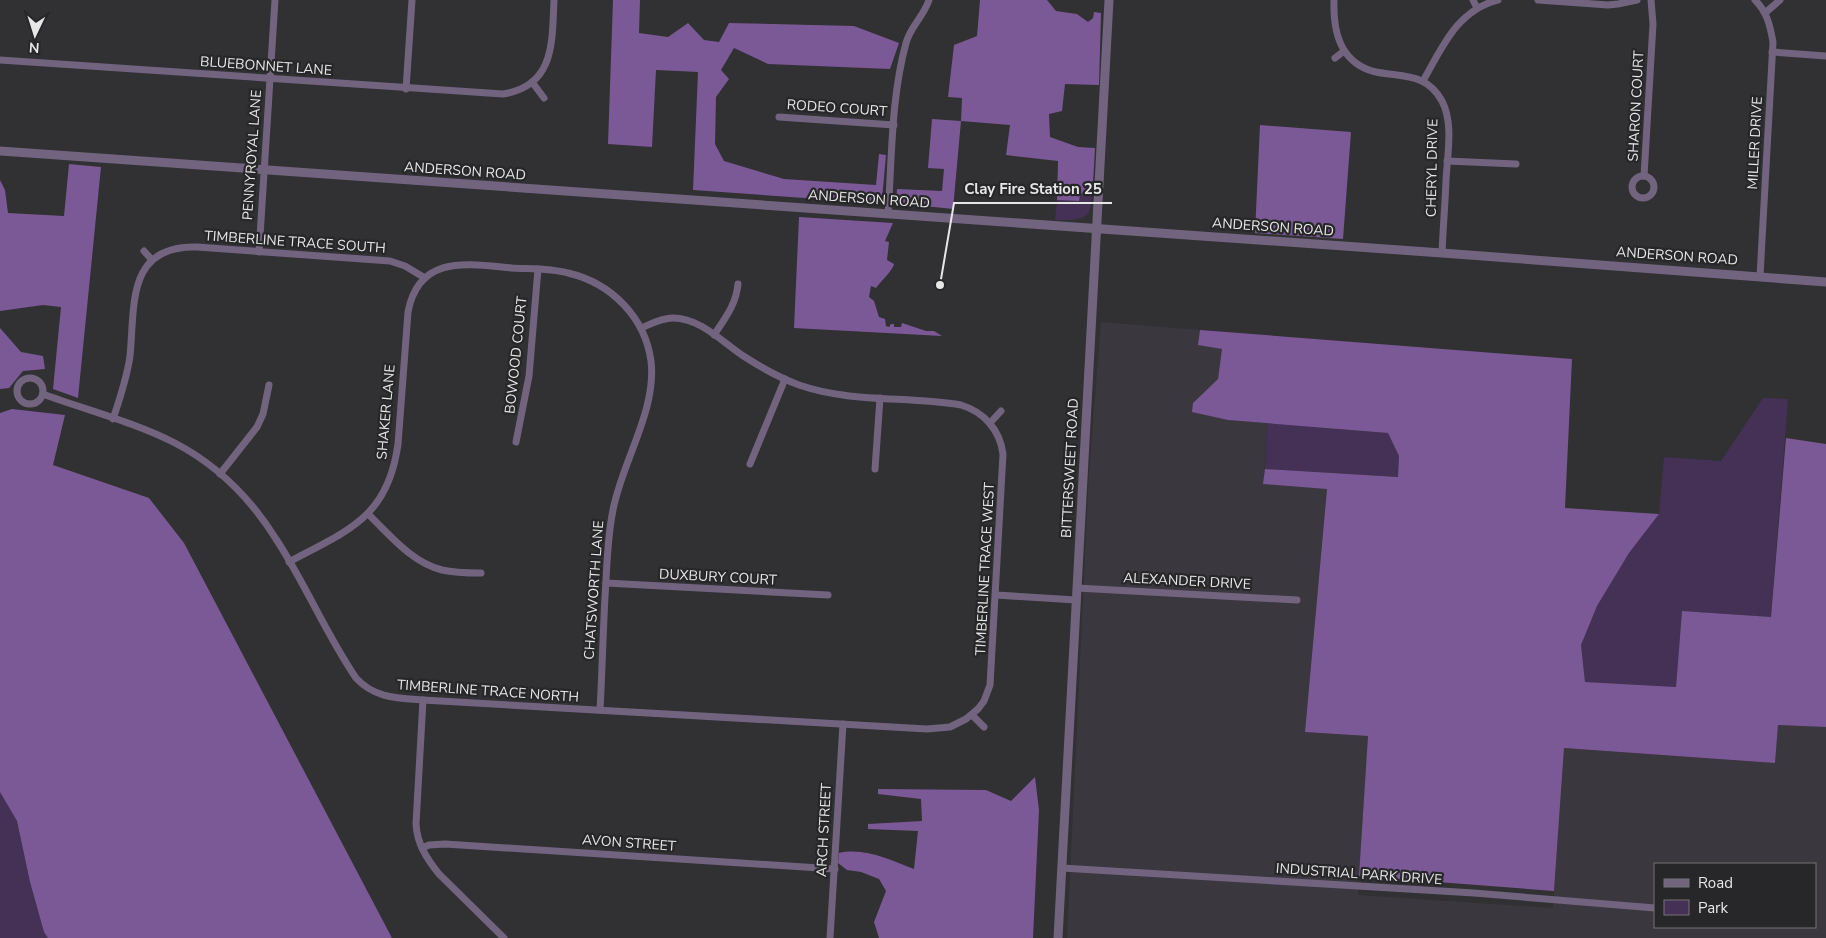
<svg xmlns="http://www.w3.org/2000/svg" width="1826" height="938" font-family="'Nunito Sans',sans-serif">
<style>
.built{fill:#3b373f;fill-rule:evenodd}
.green{fill:#453156}
.forest{fill:#7b5997}
.lines{fill:none;stroke-linecap:round;stroke-linejoin:round}
.minor{stroke:#72637f;stroke-width:7}
.tertiary{stroke:#72637f;stroke-width:9}
.labels{text-anchor:middle;dominant-baseline:central;stroke-width:4.5;stroke-linejoin:round;paint-order:stroke}
.street-label{font-size:14px;fill:#e7e7e8;stroke:#272628}
.leader{fill:none;stroke:#e7e7e8;stroke-width:2}
.callout-dot{fill:#e7e7e8;stroke:#272628;stroke-width:2}
.callout-label{font-size:15px;text-anchor:middle;font-weight:bold;fill:#e7e7e8;stroke:#272628;stroke-width:4.5;stroke-linejoin:round;paint-order:stroke}
</style>
<rect width="100%" height="100%" fill="#313032"/>
<path class="built" d="M1101 322 1200 330 1199 345 1222 349 1218 379 1193 403 1228 420 1267 423 1264 484 1327 488 1305 732 1368 736 1358 895 1553 908 1564 748 1775 763 1778 725 1826 727V938H1067L1089 472ZM1655 864H1815V927H1655Z"/>
<g class="green">
<path d="M1093 184C1090 219 1091 220 1055 220L1057 200 1078 201 1080 195Z"/>
<polygon points="1763,398 1788,399 1771,617 1682,611 1676,687 1585,682 1581,645 1597,606 1629,553 1659,514 1664,457 1721,461"/>
<polygon points="1267,423 1388,433 1399,456 1398,477 1265,469"/>
<polygon points="0,792 17,821 30,882 44,932 48,938 0,938"/>
</g>
<g class="forest">
<polygon points="613,0 640,0 639,33 668,37 688,23 704,40 719,42 729,23 854,26 899,43 890,69 768,64 734,48 721,70 729,79 716,97 715,144 724,161 784,179 876,185 879,154 886,155 882,199 875,203 693,190 698,72 656,70 652,147 608,144"/>
<polygon points="980,0 1047,0 1056,11 1077,14 1088,22 1093,18 1094,12 1101,13 1099,85 1065,84 1062,111 1049,114 1050,137 1078,147 1095,148 1093,184 1080,195 1079,201 1057,200 1058,161 1006,155 1010,125 961,121 953,209 896,203 897,189 942,191 944,169 928,168 932,119 961,121 962,98 948,97 954,45 977,36"/>
<polygon points="1260,125 1351,132 1343,239 1255,233"/>
<polygon points="69,164 101,167 78,398 53,389 61,307 43,305 0,311 0,180 5,190 8,213 64,216"/>
<path d="M799 217 893 223 885 241 889 242 887 260 894 264C893 270 881 281 876 288L871 286 869 297 874 301 879 317 885 319 886 326 889 327 891 324H894V327H901L902 323 926 331H934L942 336 794 328Z"/>
<polygon points="0,328 21,352 43,356 45,369 23,371 9,388 0,389"/>
<polygon points="1200,330 1572,359 1565,508 1659,514 1629,553 1597,606 1581,645 1585,682 1676,687 1682,611 1771,617 1786,438 1826,444 1826,727 1778,725 1775,763 1564,748 1554,891 1359,876 1368,736 1305,732 1327,489 1263,484 1265,469 1398,477 1399,456 1388,433 1228,420 1192,412 1193,403 1218,379 1222,349 1198,345"/>
<polygon points="12,409 65,415 53,465 149,498 184,543 392,938 48,938 44,932 30,882 17,821 0,792 0,413"/>
<path d="M1035 777 1039 810 1033 938H879L874 922 886 891 879 879 861 872 847 870 838 863 839 853C864 847 891 860 914 869L918 831 868 829V824L922 821 921 799 878 794V789L986 790 1011 801Z"/>
</g>
<g class="lines">
<g class="minor">
<path d="M1334 0C1333 30 1339 61 1372 71 1399 78 1426 71 1442 101 1454 124 1447 156 1446 181 1445 205 1443 229 1442 253"/>
<polyline points="1473,0 1477,8"/>
<polyline points="1538,0 1608,5 1618,4 1637,0"/>
<path d="M1755 0C1767 12 1770 25 1773 42L1760 276"/>
<polyline points="1765,13 1780,0"/>
<polyline points="1772,52 1826,56"/>
<polyline points="1335,58 1344,51"/>
<path d="M0 60 503 94C555 86 552 42 554 0"/>
<path d="M1423 81C1442 48 1457 10 1498 0"/>
<polyline points="532,82 544,98"/>
<polyline points="406,89 412,0"/>
<polyline points="779,117 894,125"/>
<polyline points="1447,161 1516,164"/>
<polyline points="1644,176 1653,24 1651,0"/>
<circle cx="1643" cy="187" r="11"/>
<path d="M888 214C892 157 891 98 906 43 910 27 924 16 929 0"/>
<polyline points="144,251 152,260"/>
<polyline points="259,252 275,0"/>
<path d="M714 335C725 318 736 305 738 284"/>
<circle cx="30" cy="391" r="13"/>
<path d="M43 394C86 410 134 422 175 443 217 465 251 499 276 539 305 583 326 634 356 678 374 698 397 698 423 700L927 729 950 727 966 719 978 709 984 701 990 685 1003 454C1000 430 984 412 961 405 907 396 851 403 799 385 780 378 762 368 745 357 723 343 701 318 673 318 661 318 651 324 641 328"/>
<path d="M113 419C120 398 127 378 130 356 135 306 126 245 197 247L390 261 405 266 425 278"/>
<polyline points="990,423 1001,411"/>
<polyline points="516,442 529,376 538,269"/>
<polyline points="750,464 785,379"/>
<polyline points="875,469 880,398"/>
<polyline points="220,474 257,427 263,414 269,385"/>
<path d="M368 514C390 535 411 562 442 570 455 573 468 573 481 573"/>
<path d="M289 562C348 530 388 518 398 444L408 312C419 254 468 264 512 268 530 269 550 268 568 273 611 283 645 317 651 361 657 410 622 462 613 510 607 539 607 568 605 597 603 635 602 673 600 710"/>
<polyline points="606,583 828,595"/>
<polyline points="1077,588 1297,600"/>
<polyline points="996,595 1076,600"/>
<path d="M423 700 416 824C417 844 427 859 439 874L504 938"/>
<polyline points="972,715 984,727"/>
<polyline points="422,848 429,845 445,844 835,869"/>
<polyline points="1062,868 1474,893 1655,908"/>
<polyline points="830,938 843,724"/>
</g>
<g class="tertiary">
<polyline points="0,151 1442,253 1826,282"/>
<polyline points="1058,938 1109,0"/>
</g>
</g>
<g class="labels">
<g class="street-label">
<text transform="translate(266 66) rotate(4)">BLUEBONNET LANE</text>
<text transform="translate(1636 106) rotate(-87)">SHARON COURT</text>
<text transform="translate(837 108) rotate(4)">RODEO COURT</text>
<text transform="translate(1755 143) rotate(-87)">MILLER DRIVE</text>
<text transform="translate(252 155) rotate(-86)">PENNYROYAL LANE</text>
<text transform="translate(1432 168) rotate(-89)">CHERYL DRIVE</text>
<text transform="translate(465 171) rotate(4)">ANDERSON ROAD</text>
<text transform="translate(869 199) rotate(4)">ANDERSON ROAD</text>
<text transform="translate(1273 227) rotate(4)">ANDERSON ROAD</text>
<text transform="translate(295 242) rotate(4)">TIMBERLINE TRACE SOUTH</text>
<text transform="translate(1677 256) rotate(4)">ANDERSON ROAD</text>
<text transform="translate(516 355) rotate(-84)">BOWOOD COURT</text>
<text transform="translate(386 412) rotate(-85)">SHAKER LANE</text>
<text transform="translate(1070 468) rotate(-87)">BITTERSWEET ROAD</text>
<text transform="translate(985 569) rotate(-87)">TIMBERLINE TRACE WEST</text>
<text transform="translate(718 577) rotate(3)">DUXBURY COURT</text>
<text transform="translate(1187 581) rotate(3)">ALEXANDER DRIVE</text>
<text transform="translate(594 590) rotate(-86)">CHATSWORTH LANE</text>
<text transform="translate(488 691) rotate(4)">TIMBERLINE TRACE NORTH</text>
<text transform="translate(824 830) rotate(-87)">ARCH STREET</text>
<text transform="translate(629 843) rotate(4)">AVON STREET</text>
<text transform="translate(1359 874) rotate(4)">INDUSTRIAL PARK DRIVE</text>
</g>
</g>
<path class="leader" d="M940 285L954 203H1112"/>
<circle class="callout-dot" cx="940" cy="285" r="5"/>
<g class="callout-label">
<text x="1033" y="194">Clay Fire Station 25</text>
</g>
<rect x="1654" y="863" width="162" height="65" fill="#272628" stroke="#747375"/>
<rect x="1664" y="879" width="25" height="8" fill="#72637f" stroke="#747375"/>
<text x="1698" y="888" font-size="15" fill="#e7e7e8">Road</text>
<rect x="1664" y="900" width="25" height="15" fill="#453156" stroke="#747375"/>
<text x="1698" y="913" font-size="15" fill="#e7e7e8">Park</text>
<g transform="translate(35 35) rotate(184)" stroke="#272628" stroke-width="4" paint-order="stroke">
<path d="M0-4L9 19L0 12L-9 19Z" fill="#e7e7e8"/>
<text y="-8" font-size="14" font-weight="bold" text-anchor="middle" fill="#e7e7e8">N</text>
</g>
</svg>
